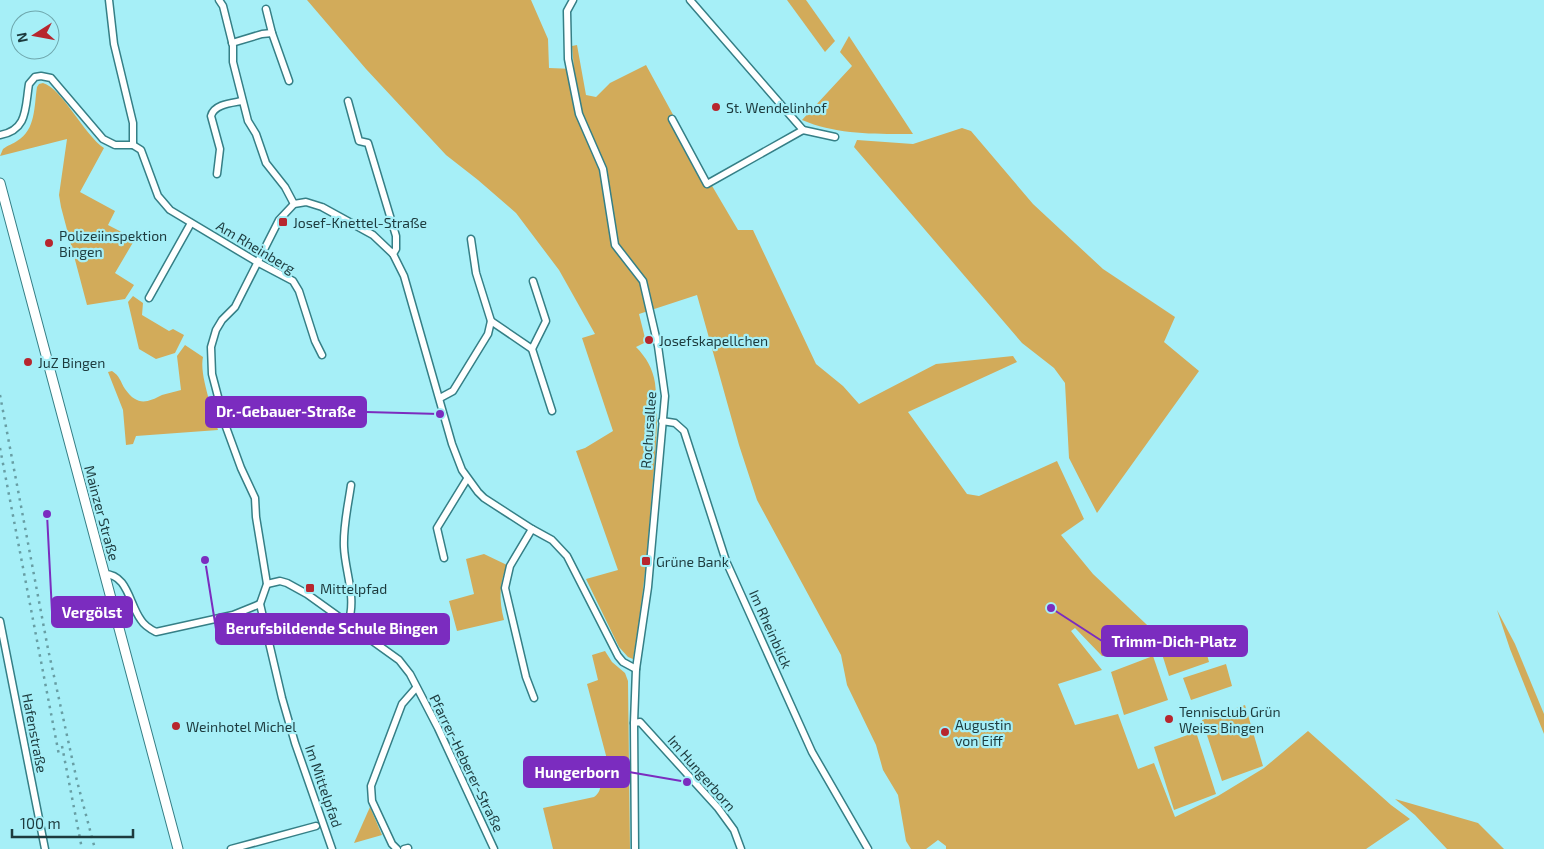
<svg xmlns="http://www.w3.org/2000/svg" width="1544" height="849" font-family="'Exo 2',sans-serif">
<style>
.green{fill:#d2ab5a}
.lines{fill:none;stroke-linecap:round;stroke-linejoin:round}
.street-casing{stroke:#357f86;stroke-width:9}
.secondary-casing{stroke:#357f86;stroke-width:11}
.street{stroke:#fff;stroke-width:6}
.secondary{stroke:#fff;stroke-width:9}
.rail{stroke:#689ea4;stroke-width:2.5;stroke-dasharray:2.5 5;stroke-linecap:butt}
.poi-dot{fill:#b7262e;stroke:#a6eff7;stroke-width:2}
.labels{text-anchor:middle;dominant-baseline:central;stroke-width:4.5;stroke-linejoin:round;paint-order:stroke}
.poi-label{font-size:14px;fill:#1d3b3e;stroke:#a6eff7;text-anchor:start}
.street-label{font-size:14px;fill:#1d3b3e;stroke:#a6eff7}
.leader{fill:none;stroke:#7b2cbf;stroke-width:2}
.callout-dot{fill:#7b2cbf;stroke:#a6eff7;stroke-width:2}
.callout{fill:#7b2cbf;stroke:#7b2cbf;stroke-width:2}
.callout-label{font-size:15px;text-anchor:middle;font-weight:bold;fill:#fff}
</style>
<rect width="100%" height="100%" fill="#a6eff7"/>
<g class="green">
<path d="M307 0H531L548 39 549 68 574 69 572 46 577 45 586 95 596 97 610 83 646 65 708 179 738 230H753L816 364 843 386 859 404 936 364 1013 356 1017 362 908 412 967 494 979 496 1057 461 1084 519 1061 535 1093 574 1163 640 1102 656 1075 628 1071 631 1102 670 1058 684 1075 725 1118 714 1138 769 1154 763 1175 817 1218 796 1264 768 1308 731 1391 805 1410 819 1366 849H946V846L938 840 926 849H911L906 841 898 795 883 770 876 745 847 685 841 655 757 500 739 445 697 295 639 314 646 342 636 347C646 357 653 369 655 383 660 424 654 464 651 505 647 557 642 608 633 659L628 657 619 647 586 579 618 570 576 451 585 448 613 431 582 338 595 334 559 270 516 213 478 180 446 155 366 69Z"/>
<polygon points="787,0 806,0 835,41 825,52"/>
<path d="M849 36 913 134C876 134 837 135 802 120L852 66 840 52Z"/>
<path d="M43 83C62 88 84 135 104 148L80 192 115 211 108 225 135 239 115 273 134 285 125 299 87 305 61 207 59 195 67 139 0 156 3 149C8 145 13 144 17 141 36 130 34 106 37 87L39 84Z"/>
<polygon points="962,128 971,131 1033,204 1103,269 1175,317 1164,342 1199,371 1097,513 1069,458 1065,383 1054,368 1022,343 854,147 857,140 913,144"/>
<polygon points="133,296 143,303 142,315 169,331 173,329 184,335 175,353 156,359 139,349 128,302"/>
<path d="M185 345 203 357C199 374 213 411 218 430L136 436 133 444 126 445 123 410 108 372 112 371C120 376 120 381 125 389 137 406 147 403 162 395 168 393 175 392 181 390L177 356Z"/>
<path d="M484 554 507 565C499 584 499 600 504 620L457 631 449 601 474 594 466 559Z"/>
<polygon points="1497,610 1515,644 1544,714 1544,734 1510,649"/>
<polygon points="1203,640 1209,662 1169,676 1162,654"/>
<path d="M605 651 612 662 625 673 628 681 630 849H553L543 808 594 797C605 790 599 776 597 765L608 763 587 684 598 680 592 655Z"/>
<polygon points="1153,656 1168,700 1124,715 1111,672"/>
<polygon points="1226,664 1232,686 1191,700 1183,678"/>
<polygon points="1245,705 1263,766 1222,781 1202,720"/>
<polygon points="1196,732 1216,794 1174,810 1154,747"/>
<polygon points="1395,799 1478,823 1504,849 1447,849 1415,815"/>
<polygon points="370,807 382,835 354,843"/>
</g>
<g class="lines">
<g class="street-casing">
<g id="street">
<polyline points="109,0 114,44 133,123 133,145"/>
<polyline points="219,0 223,6 233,46 233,62 248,121 256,134 266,163 285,187 294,204"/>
<polyline points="573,0 567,11 568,59 579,114 603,169 615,245 643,281 658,346 665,396 648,587 636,669 634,723 635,849"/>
<polyline points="690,0 803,130"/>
<polyline points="266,9 272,33"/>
<polyline points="232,43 262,34 272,33 289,81"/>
<polyline points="348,101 359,141 368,143 396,236 396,249 393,254"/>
<polyline points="672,119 707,184 803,130"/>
<polyline points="803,130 835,137"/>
<path d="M0 135C28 130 25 108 29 84L35 77 41 76 51 78 103 139 115 145H133L141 150 158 196 170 210 257 262 293 281 299 291 315 341 322 355"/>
<path d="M217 174 220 149 211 116C214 104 232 103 242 101"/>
<polyline points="149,298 191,223"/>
<polyline points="491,321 532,349 552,411"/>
<polyline points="532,349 546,321 533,281"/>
<polyline points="440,398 453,391 488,334 491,321 476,273 471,239"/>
<polyline points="662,421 675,423 684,431 726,561 812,752 868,849"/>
<polyline points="532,529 510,566 505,588 526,677 534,698"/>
<polyline points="444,558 437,528 467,479"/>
<path d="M104 574C128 574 129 604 141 620 144 625 150 629 156 632L233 615 260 604"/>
<polyline points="267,584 280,581 287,583 307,594 399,660 410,674 438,728 494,849"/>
<polyline points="0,621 45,849"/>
<path d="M348 623C357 598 345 572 344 547 343 526 348 506 351 485"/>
<polyline points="634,723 640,722 718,808 734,830 741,849"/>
<polyline points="231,849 316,826"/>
<polyline points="332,849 295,743 282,698 260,604 267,584 256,517 255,498 241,468 226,427 212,374 211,347 216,330 222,320 235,307 279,220 294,204 306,202 322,207 373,235 393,254 404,276 452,444 462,470 478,492 484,498 532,529 552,540 567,556 618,656 623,662 636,669"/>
<polyline points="397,849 392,844 372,801 371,786 402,704 416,688"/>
<polyline points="404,849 408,848"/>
</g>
</g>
<g class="secondary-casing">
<polyline id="secondary" points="0,183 178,849"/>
</g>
<use href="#street" class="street"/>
<use href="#secondary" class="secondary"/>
<g class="rail">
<polyline points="0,395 48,649 77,781 95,849"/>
<polyline points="0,448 59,755"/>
<polyline points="62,746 82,849"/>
</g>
</g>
<g class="poi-dot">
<circle cx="716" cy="107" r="5"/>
<rect x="278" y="217" width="10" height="10" rx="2.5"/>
<circle cx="49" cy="243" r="5"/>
<circle cx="649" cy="340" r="5"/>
<circle cx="28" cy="362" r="5"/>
<rect x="641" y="556" width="10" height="10" rx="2.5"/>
<rect x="305" y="583" width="10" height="10" rx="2.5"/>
<circle cx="1169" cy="719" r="5"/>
<circle cx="176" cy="726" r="5"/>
<circle cx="945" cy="732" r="5"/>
</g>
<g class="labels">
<g class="poi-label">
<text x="726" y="107">St. Wendelinhof</text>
<text x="293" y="222">Josef-Knettel-Straße</text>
<text x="59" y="235">Polizeiinspektion<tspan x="59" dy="16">Bingen</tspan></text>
<text x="659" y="340">Josefskapellchen</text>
<text x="38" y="362">JuZ Bingen</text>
<text x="656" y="561">Grüne Bank</text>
<text x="320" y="588">Mittelpfad</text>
<text x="1179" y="711">Tennisclub Grün<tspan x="1179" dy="16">Weiss Bingen</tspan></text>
<text x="955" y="724">Augustin<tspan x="955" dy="16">von Eiff</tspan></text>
<text x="186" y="726">Weinhotel Michel</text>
</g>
<g class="street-label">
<text transform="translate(256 247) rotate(31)">Am Rheinberg</text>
<text transform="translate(648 430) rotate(-86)">Rochusallee</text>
<text transform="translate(102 513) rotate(75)">Mainzer Straße</text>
<text transform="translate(771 629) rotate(66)">Im Rheinblick</text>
<text transform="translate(35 733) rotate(79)">Hafenstraße</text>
<text transform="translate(467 763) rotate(64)">Pfarrer-Heberer-Straße</text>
<text transform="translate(702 773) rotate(49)">Im Hungerborn</text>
<text transform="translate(324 786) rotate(71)">Im Mittelpfad</text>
</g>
</g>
<path class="leader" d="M440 414L366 412M47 514L52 612M205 560L216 629M1051 608L1102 641M687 782L629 772"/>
<g class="callout-dot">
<circle cx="440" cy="414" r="5"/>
<circle cx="47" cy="514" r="5"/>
<circle cx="205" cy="560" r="5"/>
<circle cx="1051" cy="608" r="5"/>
<circle cx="687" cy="782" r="5"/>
</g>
<g class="callout">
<rect x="206" y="397" width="160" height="30" rx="5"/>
<rect x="52" y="597" width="80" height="30" rx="5"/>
<rect x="216" y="614" width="233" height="30" rx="5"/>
<rect x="1102" y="626" width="145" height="30" rx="5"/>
<rect x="524" y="757" width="105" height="30" rx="5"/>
</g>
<g class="callout-label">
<text x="286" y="417">Dr.-Gebauer-Straße</text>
<text x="92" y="618">Vergölst</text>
<text x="332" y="634">Berufsbildende Schule Bingen</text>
<text x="1174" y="647">Trimm-Dich-Platz</text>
<text x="577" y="778">Hungerborn</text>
</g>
<g transform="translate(35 35) rotate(259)"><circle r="24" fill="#a6eff7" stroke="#6fa7ad"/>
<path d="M0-4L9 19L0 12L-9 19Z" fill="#b7262e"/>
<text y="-8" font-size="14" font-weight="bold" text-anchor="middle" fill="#1d3b3e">N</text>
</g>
<path d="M12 829v8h121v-8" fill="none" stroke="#1d3b3e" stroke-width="2.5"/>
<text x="20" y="829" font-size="15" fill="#1d3b3e" stroke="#a6eff7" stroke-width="4" paint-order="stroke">100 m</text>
</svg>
